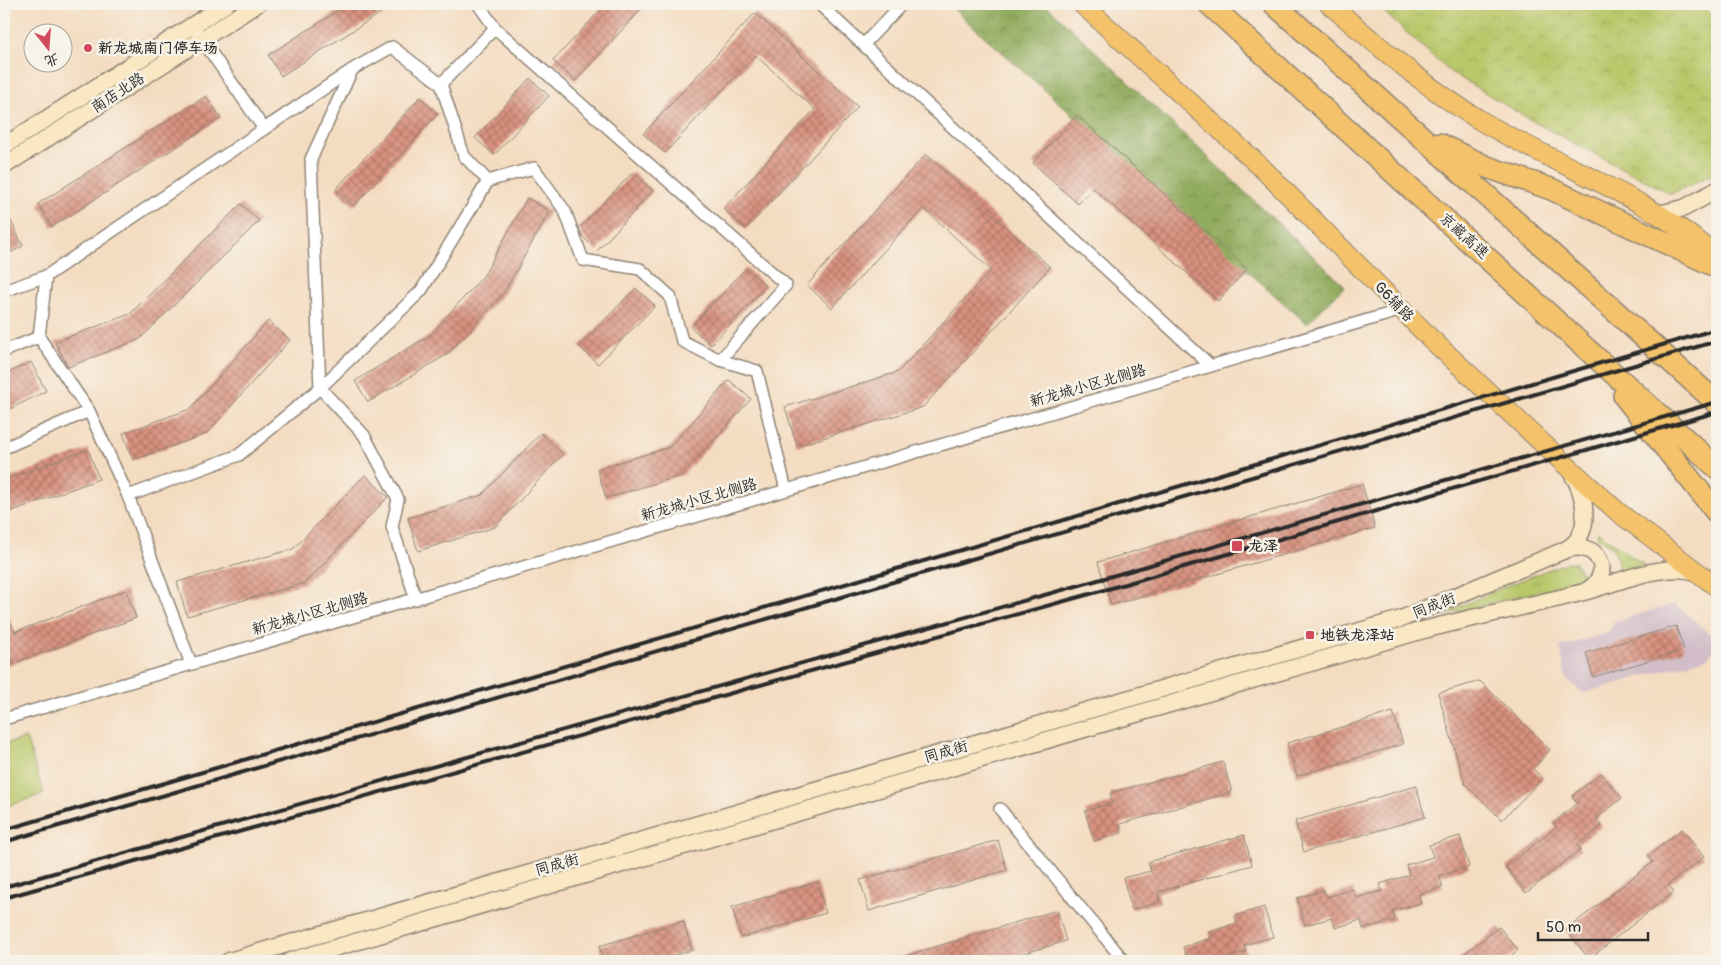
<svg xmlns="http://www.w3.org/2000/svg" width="1721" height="965" font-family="Pangolin,'LXGW WenKai TC',sans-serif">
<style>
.industrial{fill:#d2bdc8}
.grass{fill:url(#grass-tufts);stroke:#727a4b}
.forest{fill:url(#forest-crowns);stroke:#5e6c45}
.park{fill:url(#park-crowns);stroke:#727a4b}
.pitch{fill:#b9c86b;stroke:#727a4b}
.building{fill:url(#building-cross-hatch)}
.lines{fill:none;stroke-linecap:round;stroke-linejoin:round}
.street-casing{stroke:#908476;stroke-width:14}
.secondary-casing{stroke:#908476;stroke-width:19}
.primary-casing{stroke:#908476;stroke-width:21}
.highway-casing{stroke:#908476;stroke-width:24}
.street{stroke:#fff;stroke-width:11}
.secondary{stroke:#fae7c3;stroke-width:16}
.primary{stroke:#f3c26a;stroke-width:19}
.highway{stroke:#f3c26a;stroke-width:21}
.rail{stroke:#2b2b2b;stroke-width:4}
.poi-dot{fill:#d1495b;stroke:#f7f3e8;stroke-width:2}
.labels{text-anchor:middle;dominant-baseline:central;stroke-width:5;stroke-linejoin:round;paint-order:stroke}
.poi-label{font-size:15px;font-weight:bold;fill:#2b2b2b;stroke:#f7f3e8;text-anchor:start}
.street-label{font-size:15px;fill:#2b2b2b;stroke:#f7f3e8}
</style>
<defs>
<pattern id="grass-tufts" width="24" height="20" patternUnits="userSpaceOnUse" patternTransform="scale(1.25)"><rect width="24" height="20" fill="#b9c86b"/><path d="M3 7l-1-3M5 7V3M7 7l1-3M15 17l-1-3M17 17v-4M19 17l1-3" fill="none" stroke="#9fac5d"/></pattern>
<pattern id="forest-crowns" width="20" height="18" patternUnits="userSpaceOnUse" patternTransform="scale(1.25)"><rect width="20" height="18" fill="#92ac5f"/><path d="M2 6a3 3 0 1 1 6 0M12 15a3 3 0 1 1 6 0" fill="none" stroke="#778c4f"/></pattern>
<pattern id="park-crowns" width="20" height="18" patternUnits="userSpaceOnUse" patternTransform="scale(1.25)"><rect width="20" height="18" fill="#b9c86b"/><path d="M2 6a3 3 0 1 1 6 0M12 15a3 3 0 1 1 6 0" fill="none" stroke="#9fac5d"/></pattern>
<pattern id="building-cross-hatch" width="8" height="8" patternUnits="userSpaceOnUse" patternTransform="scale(1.25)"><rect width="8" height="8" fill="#d9927f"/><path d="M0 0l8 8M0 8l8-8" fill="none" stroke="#b07768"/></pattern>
</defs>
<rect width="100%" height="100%" fill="#f7f3e8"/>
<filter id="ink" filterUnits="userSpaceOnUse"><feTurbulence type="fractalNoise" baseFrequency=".02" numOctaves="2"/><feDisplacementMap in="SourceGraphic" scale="10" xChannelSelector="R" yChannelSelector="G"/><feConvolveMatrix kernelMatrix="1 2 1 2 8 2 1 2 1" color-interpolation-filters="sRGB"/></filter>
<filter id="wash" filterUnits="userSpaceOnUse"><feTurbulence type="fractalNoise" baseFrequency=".0096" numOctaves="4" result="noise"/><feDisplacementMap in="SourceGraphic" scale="20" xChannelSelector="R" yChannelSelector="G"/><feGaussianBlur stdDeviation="1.12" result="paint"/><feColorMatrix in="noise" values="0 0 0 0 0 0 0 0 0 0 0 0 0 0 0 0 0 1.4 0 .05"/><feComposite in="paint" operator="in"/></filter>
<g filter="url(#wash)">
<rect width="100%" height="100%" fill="#f4dcc1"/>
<polygon class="industrial" points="1675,604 1717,640 1717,646 1707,658 1583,693 1566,678 1560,647 1608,633 1615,621"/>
<g class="grass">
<path d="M1598 532 1644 565 1618 572C1619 553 1613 546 1597 537Z"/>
<polygon points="1568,562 1576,563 1582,574 1578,581 1565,589 1540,591 1437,617 1496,590"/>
</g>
<polygon class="forest" points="948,4 1045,4 1345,286 1307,324"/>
<polygon class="park" points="1375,4 1700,4 1717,20 1717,172 1671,194 1534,122 1449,71"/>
<polygon class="pitch" points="26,738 44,794 4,807 4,744"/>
<g id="blocks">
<g class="building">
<polygon points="349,4 395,4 281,76 268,55"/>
<polygon points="606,4 646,4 575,81 553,61"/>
<polygon points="755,13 858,107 746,229 723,209 815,109 755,55 665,153 643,134"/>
<polygon points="530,78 549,96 494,155 475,138"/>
<polygon points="206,96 221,118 52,227 38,204"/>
<polygon points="420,97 438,114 354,206 336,189"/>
<polygon points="1077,115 1247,269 1218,301 1093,188 1078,204 1033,163"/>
<polygon points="926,154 1050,267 923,407 797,446 785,407 898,372 991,270 923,208 832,308 807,285"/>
<polygon points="633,172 653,191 597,251 583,237 579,228"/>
<polygon points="527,198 550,211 503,294 448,354 368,402 355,381 430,335 484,275"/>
<polygon points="241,204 259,221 140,339 68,367 55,342 130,314"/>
<polygon points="4,207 23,246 4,256"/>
<polygon points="746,268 766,286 711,345 691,327"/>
<polygon points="636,288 655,306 598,364 579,346"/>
<polygon points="268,321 290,340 206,434 133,460 123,433 190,409"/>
<polygon points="31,362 46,391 4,412 4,375"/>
<polygon points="729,380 751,399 683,475 606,498 597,469 670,447"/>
<polygon points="541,433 563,454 495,527 418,551 408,518 482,495"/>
<polygon points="88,449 99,479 4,514 4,480"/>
<polygon points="365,475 388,497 305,583 187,616 177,582 293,549"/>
<polygon points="1362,484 1375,528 1111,605 1098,562"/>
<polygon points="126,590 136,618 4,667 4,607 15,632"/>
<polygon points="1676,626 1684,650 1593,677 1586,653"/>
<polygon points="1480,681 1550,750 1533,769 1543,778 1502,820 1465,784 1438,693"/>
<polygon points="1393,712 1403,744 1297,776 1287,743"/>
<polygon points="1223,762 1232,792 1120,824 1122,833 1094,841 1085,811 1112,803 1110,793"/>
<polygon points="1601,773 1622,798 1596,819 1602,826 1577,845 1581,849 1526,893 1506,867 1556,827 1553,823 1577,803 1572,796"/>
<polygon points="1416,786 1425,817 1304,852 1295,821"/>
<polygon points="1682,829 1704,857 1668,885 1674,892 1589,959 1566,930 1653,862 1648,856"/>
<polygon points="1244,835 1252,865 1158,892 1160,902 1132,910 1123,878 1151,871 1148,862"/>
<polygon points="1460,836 1469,867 1439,876 1443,887 1419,894 1421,903 1392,911 1395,920 1363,929 1361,920 1335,928 1332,918 1305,925 1297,898 1324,890 1327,897 1353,889 1356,898 1382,891 1380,884 1409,875 1406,865 1433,857 1429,845"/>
<polygon points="998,840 1007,870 869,911 860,880"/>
<polygon points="817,882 826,913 741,938 732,907"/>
<polygon points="1264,907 1273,937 1244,945 1246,952 1214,961 1188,961 1183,947 1211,938 1209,932 1237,923 1235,916"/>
<polygon points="1057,910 1066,941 998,961 898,961 898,958"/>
<polygon points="683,921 692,950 654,961 604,961 599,946"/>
<polygon points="1499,927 1518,950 1504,961 1455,961"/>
</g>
</g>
</g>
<g filter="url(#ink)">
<use href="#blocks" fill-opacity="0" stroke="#908476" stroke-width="1"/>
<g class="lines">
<g class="street-casing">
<g id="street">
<polyline points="478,4 495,28"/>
<polyline points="819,4 1211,366"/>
<polyline points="192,25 264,129"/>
<polyline points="864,44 902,4"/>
<polyline points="4,291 46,276"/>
<polyline points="4,351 39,337"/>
<polyline points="720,360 757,371 786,490"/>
<polyline points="89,411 39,337 46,276 353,69 392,47 441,84 464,156 488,181 534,168 565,211 583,260 640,269 670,296 682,341 720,360 786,285 495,28 441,84"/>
<polyline points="4,448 89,411 128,496 191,664"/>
<polyline points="128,496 239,455 320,388 311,159 352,70"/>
<polyline points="416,599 392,527 398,499 364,435 320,388 421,291 488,181"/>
<polyline points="4,719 1402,310"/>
<polyline points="1000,809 1124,961"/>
</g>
</g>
<g class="secondary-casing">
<g id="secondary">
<polyline points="4,146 226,4"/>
<polyline points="4,166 257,4"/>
<polyline points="1658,214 1684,208 1717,190"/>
<path d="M1565 550C1597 538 1617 574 1586 591"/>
<path d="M229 961 1401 619 1565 550C1594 536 1586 493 1571 472"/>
<path d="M290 961 1420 631C1472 617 1524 607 1576 594 1615 585 1658 561 1698 572"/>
</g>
</g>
<g class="primary-casing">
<g id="primary">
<polyline points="1082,4 1261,167 1430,338 1568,467 1618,512 1717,587"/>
<path d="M1329 4C1379 46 1427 89 1483 122 1561 167 1647 197 1717 256"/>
</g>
</g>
<g class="highway-casing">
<g id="highway">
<polyline points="1209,4 1717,468"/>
<polyline points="1274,4 1717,403"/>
<polyline points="1439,144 1487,167 1551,189 1717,267"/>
<polyline points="1624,396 1717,513"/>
</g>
</g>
<use href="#street" class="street"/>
<use href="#secondary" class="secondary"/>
<use href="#primary" class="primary"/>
<use href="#highway" class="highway"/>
<g class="rail">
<polyline points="4,830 1717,329"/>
<polyline points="4,842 1717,341"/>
<polyline points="4,887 1098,580 1717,402"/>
<polyline points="4,898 753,687 1101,591 1717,412"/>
</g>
</g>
</g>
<g class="poi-dot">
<circle cx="88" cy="48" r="5"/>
<rect x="1231" y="540" width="12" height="12" rx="2.5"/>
<rect x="1305" y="630" width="10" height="10" rx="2.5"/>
</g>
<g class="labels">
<g class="poi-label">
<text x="98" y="48">新龙城南门停车场</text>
<text x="1248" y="546">龙泽</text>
<text x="1320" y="635">地铁龙泽站</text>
</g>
<g class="street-label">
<text transform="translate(118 93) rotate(-33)">南店北路</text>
<text transform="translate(1464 236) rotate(42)">京藏高速</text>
<text transform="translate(1394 302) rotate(46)">G6辅路</text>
<text transform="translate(1088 386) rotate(-16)">新龙城小区北侧路</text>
<text transform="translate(699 500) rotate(-16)">新龙城小区北侧路</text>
<text transform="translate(1434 606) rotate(-22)">同成街</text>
<text transform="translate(310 614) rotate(-16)">新龙城小区北侧路</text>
<text transform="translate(946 752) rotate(-16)">同成街</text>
<text transform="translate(557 865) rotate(-16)">同成街</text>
</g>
</g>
<rect width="1721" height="965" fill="none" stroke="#f7f3e8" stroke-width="20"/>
<g transform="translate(48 48) rotate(163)"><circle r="24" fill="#f7f3e8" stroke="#a5a39c"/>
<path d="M0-4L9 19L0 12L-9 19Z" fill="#d1495b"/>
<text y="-8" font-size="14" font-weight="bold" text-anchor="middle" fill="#2b2b2b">北</text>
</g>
<path d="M1538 932v8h110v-8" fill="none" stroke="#2b2b2b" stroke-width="2.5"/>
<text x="1546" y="932" font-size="15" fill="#2b2b2b" stroke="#f7f3e8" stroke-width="4" paint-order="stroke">50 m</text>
</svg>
